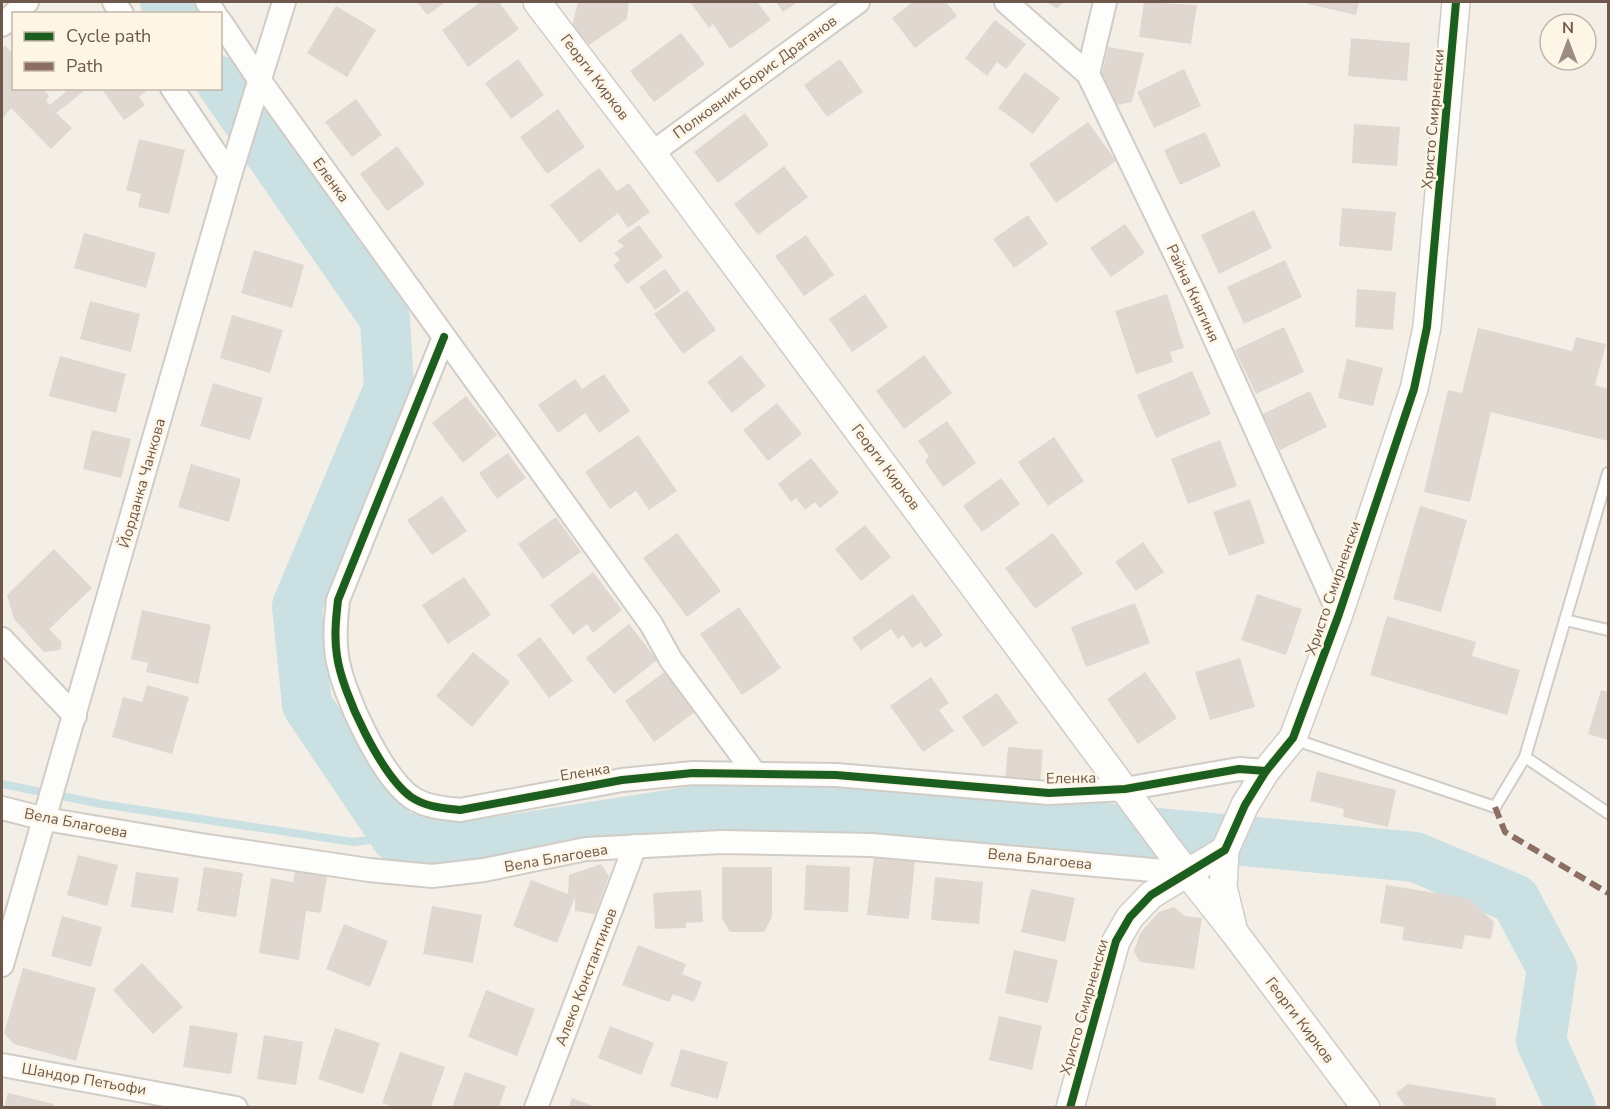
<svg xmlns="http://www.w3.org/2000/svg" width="1610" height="1109" font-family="'Nunito Sans',sans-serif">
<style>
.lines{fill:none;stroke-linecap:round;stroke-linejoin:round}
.stream{stroke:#cae0e2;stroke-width:8}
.river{stroke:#cae0e2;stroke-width:50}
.building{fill:#dfd7d0}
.service-casing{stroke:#d2ccc6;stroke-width:14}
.minor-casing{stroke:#d2ccc6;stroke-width:26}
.tertiary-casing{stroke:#d2ccc6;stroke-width:30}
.service{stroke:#fdfdfb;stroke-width:10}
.minor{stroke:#fdfdfb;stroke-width:22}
.tertiary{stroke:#fdfdfb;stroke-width:27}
.quiet{stroke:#8d6e63;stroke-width:6;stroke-dasharray:12 6;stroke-linecap:butt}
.cycleway-casing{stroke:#fdf5e6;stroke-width:11}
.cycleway{stroke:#1b5e20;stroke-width:8}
.labels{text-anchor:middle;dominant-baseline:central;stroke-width:5;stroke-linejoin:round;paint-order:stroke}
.street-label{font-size:15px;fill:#6d584b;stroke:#fdf5e6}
</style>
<rect width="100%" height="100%" fill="#f3efe7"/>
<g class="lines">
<polyline class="stream" points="2,784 101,804 353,842 396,837"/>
<g class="river">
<polyline points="165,2 174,14"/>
<polyline points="220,81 385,319 389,388 297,606 307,705 396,837 483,844 733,805 1105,828 1415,857 1515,899 1552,968 1541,1041 1571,1108"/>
</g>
</g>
<g class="building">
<polygon points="417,2 446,2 427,15"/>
<polygon points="481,2 499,2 519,29 468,67 442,30"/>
<polygon points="578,2 629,2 627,19 589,45 572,26"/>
<polygon points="690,2 757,2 771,20 730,49 713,24 709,28"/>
<polygon points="776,2 798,2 783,12"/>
<polygon points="913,2 946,2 957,16 915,48 892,18"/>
<polygon points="1047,2 1063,2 1057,9"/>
<polygon points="1144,2 1197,5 1191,44 1139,37"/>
<polygon points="1309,2 1359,2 1356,15 1308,4"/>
<polygon points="336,6 376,30 347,77 307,53"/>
<polygon points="995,20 1026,44 1006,69 997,62 987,76 965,58"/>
<polygon points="681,33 705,64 654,102 630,71"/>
<polygon points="1351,38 1410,43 1407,81 1348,76"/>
<polygon points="5,45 14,55 14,88 42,88 49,96 46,101 50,105 67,91 66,88 88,88 56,113 72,128 51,149 11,108 2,119 2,48"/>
<polygon points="1108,47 1144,53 1132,102 1116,105 1101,78"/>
<polygon points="518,59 544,95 511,119 485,83"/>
<polygon points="840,59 863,92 827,117 804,85"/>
<polygon points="1184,69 1201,106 1154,128 1137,92"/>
<polygon points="1025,72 1060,98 1033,134 998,108"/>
<polygon points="101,88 150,88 139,97 145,105 124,120"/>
<polygon points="356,99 382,135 352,157 325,122"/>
<polygon points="558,109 585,147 547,174 520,137"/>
<polygon points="745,113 769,145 718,183 694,152"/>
<polygon points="1088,122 1116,161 1056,203 1029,164"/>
<polygon points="1354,124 1400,127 1397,166 1352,163"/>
<polygon points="1205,132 1221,166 1180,185 1164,150"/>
<polygon points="139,139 185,150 169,214 138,207 141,194 126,190"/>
<polygon points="397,146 425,184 387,211 360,174"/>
<polygon points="784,166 808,197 758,235 734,204"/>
<polygon points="599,168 617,191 629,183 650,212 628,228 618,213 580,243 550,205"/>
<polygon points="1342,208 1396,212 1392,251 1339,246"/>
<polygon points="1254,210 1272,248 1219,274 1201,235"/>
<polygon points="1028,215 1048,244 1014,268 993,239"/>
<polygon points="1125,224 1145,253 1111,277 1090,248"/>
<polygon points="639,225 663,257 627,284 613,265 620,260 614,253 624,246 617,241"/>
<polygon points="84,233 156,253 146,288 74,268"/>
<polygon points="806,235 834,275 804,296 775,256"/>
<polygon points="254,250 304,265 292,308 241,293"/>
<polygon points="1285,260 1302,297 1244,324 1227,287"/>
<polygon points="665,269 681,291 655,310 639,287"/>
<polygon points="1357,289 1396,292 1393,330 1355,327"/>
<polygon points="687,290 716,330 683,354 654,314"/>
<polygon points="865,294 888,327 852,352 829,319"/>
<polygon points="1167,294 1184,348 1170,352 1173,362 1136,374 1115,311"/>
<polygon points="90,301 140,314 131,352 80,339"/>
<polygon points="232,315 283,330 270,373 220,358"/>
<polygon points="1284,327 1304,372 1256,394 1235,350"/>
<polygon points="1478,328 1572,351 1576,337 1606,344 1595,385 1608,389 1608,441 1491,412 1470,502 1424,492 1448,390 1462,393"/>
<polygon points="741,355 766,386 732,413 707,382"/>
<polygon points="924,355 952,393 904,429 876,391"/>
<polygon points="60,356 126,374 116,413 49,396"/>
<polygon points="1347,359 1383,368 1373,406 1338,398"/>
<polygon points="1192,371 1211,414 1156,438 1137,395"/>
<polygon points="604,374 630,411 599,433 585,413 558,433 538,405 575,379 582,389"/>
<polygon points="213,383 263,398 250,440 200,426"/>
<polygon points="1310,391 1327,427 1280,450 1263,414"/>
<polygon points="466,396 497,435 463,463 432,423"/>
<polygon points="777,403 802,434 768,461 743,430"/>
<polygon points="947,421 976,463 943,487 925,461 929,456 918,441"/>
<polygon points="92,430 131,439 121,478 83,469"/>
<polygon points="638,435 677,491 649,510 636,491 610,509 585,472"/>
<polygon points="1054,437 1084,481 1048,506 1018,462"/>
<polygon points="1220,440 1237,486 1188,504 1171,459"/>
<polygon points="508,453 526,478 497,499 479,473"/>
<polygon points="811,458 839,493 820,508 815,502 805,510 796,498 791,502 778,484"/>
<polygon points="191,464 241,479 229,522 178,507"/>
<polygon points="1001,478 1020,504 982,532 963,506"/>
<polygon points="442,496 467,531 432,555 407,520"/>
<polygon points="1250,499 1265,543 1229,556 1213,512"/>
<polygon points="1420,506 1467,520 1441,612 1393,599"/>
<polygon points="556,517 581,552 543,579 518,544"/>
<polygon points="865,525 891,557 861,581 835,549"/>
<polygon points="677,533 721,591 687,617 643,558"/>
<polygon points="1053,533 1083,574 1035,609 1005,568"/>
<polygon points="1143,542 1164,572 1136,591 1115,562"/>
<polygon points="54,549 92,588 49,629 62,642 60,650 44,652 14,619 7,595"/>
<polygon points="593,572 622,610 593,633 587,624 573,635 550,605"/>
<polygon points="464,577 491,615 448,644 422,605"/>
<polygon points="913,594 943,635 925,648 921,642 912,648 903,635 898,639 891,629 861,650 852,638"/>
<polygon points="1257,594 1302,609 1286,655 1241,640"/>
<polygon points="1135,603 1150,643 1086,667 1071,627"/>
<polygon points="739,607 781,668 742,695 700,634"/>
<polygon points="142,610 211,625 198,684 146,672 148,663 131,659"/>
<polygon points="1387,616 1476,642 1472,656 1520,670 1507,715 1370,675"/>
<polygon points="629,624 657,660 614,694 586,658"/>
<polygon points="540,637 573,681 549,698 517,655"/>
<polygon points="473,652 510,682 472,727 436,696"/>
<polygon points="1240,658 1255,707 1210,720 1195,672"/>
<polygon points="670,668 699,709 654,742 625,701"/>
<polygon points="1145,672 1177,718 1138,744 1107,699"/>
<polygon points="931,677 949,703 939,710 954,731 923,752 890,706"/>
<polygon points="147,685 189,697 172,754 112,737 123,697 142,702"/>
<polygon points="1601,690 1608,692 1608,740 1588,734"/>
<polygon points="997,693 1018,723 983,747 962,717"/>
<polygon points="1008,747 1043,750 1040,783 1005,780"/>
<polygon points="1317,771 1396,790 1388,827 1343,817 1344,809 1310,801"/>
<polygon points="78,855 118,865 107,906 67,895"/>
<polygon points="874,856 915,860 909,919 867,915"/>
<polygon points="601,864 609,876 595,914 575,911 575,897 557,943 513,926 531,880 568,894 569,875"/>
<polygon points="806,865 850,867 848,912 804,910"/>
<polygon points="204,867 243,873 236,917 197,911"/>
<polygon points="722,867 772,867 772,917 764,932 730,932 722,919"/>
<polygon points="295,871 327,876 321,913 306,911 299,960 259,953 271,878 293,882"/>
<polygon points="136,872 179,878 173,913 131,907"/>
<polygon points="935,877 983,882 979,924 931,920"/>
<polygon points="1386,885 1467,898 1494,922 1491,939 1465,935 1462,949 1402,940 1404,927 1380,923"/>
<polygon points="1031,889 1075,898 1065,942 1021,932"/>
<polygon points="701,890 703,922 686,923 686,928 655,929 653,893"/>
<polygon points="432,906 482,915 473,963 423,954"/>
<polygon points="1174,907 1185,916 1202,918 1194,969 1140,962 1134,952 1140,933 1159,912"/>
<polygon points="62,916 102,927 91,967 51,956"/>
<polygon points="344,924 388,941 370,987 326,969"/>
<polygon points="638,945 686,964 682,974 702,982 694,1002 673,994 669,1002 622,985"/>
<polygon points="1014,950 1058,960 1048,1003 1005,993"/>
<polygon points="142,963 183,1007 153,1034 113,990"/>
<polygon points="23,968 96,988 76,1061 14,1044 4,1033"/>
<polygon points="486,990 535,1009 517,1056 468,1037"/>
<polygon points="999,1016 1042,1026 1032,1070 989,1060"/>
<polygon points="190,1025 238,1033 231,1074 183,1067"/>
<polygon points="610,1026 654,1043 641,1075 598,1058"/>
<polygon points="335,1028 380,1043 363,1094 318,1079"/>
<polygon points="264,1035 303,1042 296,1085 257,1079"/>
<polygon points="681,1049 728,1062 718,1099 670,1086"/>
<polygon points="400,1052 445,1067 431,1107 394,1107 382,1103"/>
<polygon points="465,1072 506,1086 499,1107 452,1107"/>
<polygon points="1408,1084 1495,1098 1497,1107 1406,1107 1396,1093"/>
<polygon points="8,1093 54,1104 53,1107 4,1107"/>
<polygon points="572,1098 595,1107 569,1107"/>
</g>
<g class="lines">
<g class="service-casing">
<g id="service">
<polyline points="1565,620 1608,630"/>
<polyline points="1293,739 1495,807 1525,757 1608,473"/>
<polyline points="1525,757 1608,813"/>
</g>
</g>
<g class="minor-casing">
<g id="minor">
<polyline points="114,2 122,14"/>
<polyline points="207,2 215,14"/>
<polyline points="1006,2 1088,74 1196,297 1339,614"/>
<polyline points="220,21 260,81 651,624 671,660 754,772"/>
<polyline points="2,25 27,2"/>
<polyline points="1088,74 1105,2"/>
<polyline points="172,88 230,175"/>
<polyline points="652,153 858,2"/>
<path d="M444 337 338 600C336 618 334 637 337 656 342 693 381 775 411 797 426 807 442 808 460 810L622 780 693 773 836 775 1049 793 1125 789 1239 769 1266 771"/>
<polyline points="2,639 75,716"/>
<polyline points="2,808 45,819 201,845 369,870 432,876 484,870 586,849 722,842 871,845 1187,873"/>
<polyline points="2,965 230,175 284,2"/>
<polyline points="2,1065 236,1108"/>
<polyline points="536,1108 635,846"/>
</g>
</g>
<g class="tertiary-casing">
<g id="tertiary">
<polyline points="537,2 652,153 1173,855 1234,932"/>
<polyline points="1225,850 1223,887 1234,932 1366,1108"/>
<polyline points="1070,1108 1116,941 1130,917 1151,895 1225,850 1245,805 1266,771 1293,738 1339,614 1414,389 1427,327 1456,2"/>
</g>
</g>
<use href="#service" class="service"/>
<use href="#minor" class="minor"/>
<use href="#tertiary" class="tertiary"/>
<polyline class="quiet" points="1495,807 1505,832 1608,893"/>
<g class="cycleway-casing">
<g id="cycleway">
<path d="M444 337 338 600C336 618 334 637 337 656 342 693 381 775 411 797 426 807 442 808 460 810L622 780 693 773 836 775 1049 793 1125 789 1239 769 1266 771"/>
<polyline points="1070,1108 1116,941 1130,917 1151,895 1225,850 1245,805 1266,771 1293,738 1339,614 1414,389 1427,327 1456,2"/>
</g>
</g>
<use href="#cycleway" class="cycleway"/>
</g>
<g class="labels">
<g class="street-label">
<text transform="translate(595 77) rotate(53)">Георги Кирков</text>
<text transform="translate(755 77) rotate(-36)">Полковник Борис Драганов</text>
<text transform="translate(1433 119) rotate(-85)">Христо Смирненски</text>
<text transform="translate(331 180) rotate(54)">Еленка</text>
<text transform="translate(1193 293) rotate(65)">Райна Княгиня</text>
<text transform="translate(886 467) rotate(53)">Георги Кирков</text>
<text transform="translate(142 483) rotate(-74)">Йорданка Чанкова</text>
<text transform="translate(1333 588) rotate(-71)">Христо Смирненски</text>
<text transform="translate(585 772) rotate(-9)">Еленка</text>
<text transform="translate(1071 778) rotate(-1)">Еленка</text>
<text transform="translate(76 823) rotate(11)">Вела Благоева</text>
<text transform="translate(556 858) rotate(-10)">Вела Благоева</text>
<text transform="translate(1040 859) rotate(6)">Вела Благоева</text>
<text transform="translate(586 977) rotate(-69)">Алеко Константинов</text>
<text transform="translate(1084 1007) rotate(-74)">Христо Смирненски</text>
<text transform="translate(1300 1020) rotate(53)">Георги Кирков</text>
<text transform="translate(84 1079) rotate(10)">Шандор Петьофи</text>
</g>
</g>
<rect width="1610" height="1109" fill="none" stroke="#6d584b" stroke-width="6"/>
<rect x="12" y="12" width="210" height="78" fill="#fdf5e6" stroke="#c3b6a8" stroke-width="1.5"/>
<rect x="24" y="32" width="30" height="9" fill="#1b5e20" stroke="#c3b6a8" stroke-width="1.5"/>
<text x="66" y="42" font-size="18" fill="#6d584b">Cycle path</text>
<rect x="24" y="62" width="30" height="9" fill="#8d6e63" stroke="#c3b6a8" stroke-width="1.5"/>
<text x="66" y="72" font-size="18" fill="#6d584b">Path</text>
<g transform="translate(1568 42)"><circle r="28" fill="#fdf5e6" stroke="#c3b6a8" stroke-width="1.5"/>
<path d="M0-4.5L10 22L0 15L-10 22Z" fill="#9c8d82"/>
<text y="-9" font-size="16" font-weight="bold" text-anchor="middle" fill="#6d584b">N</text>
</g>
</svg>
